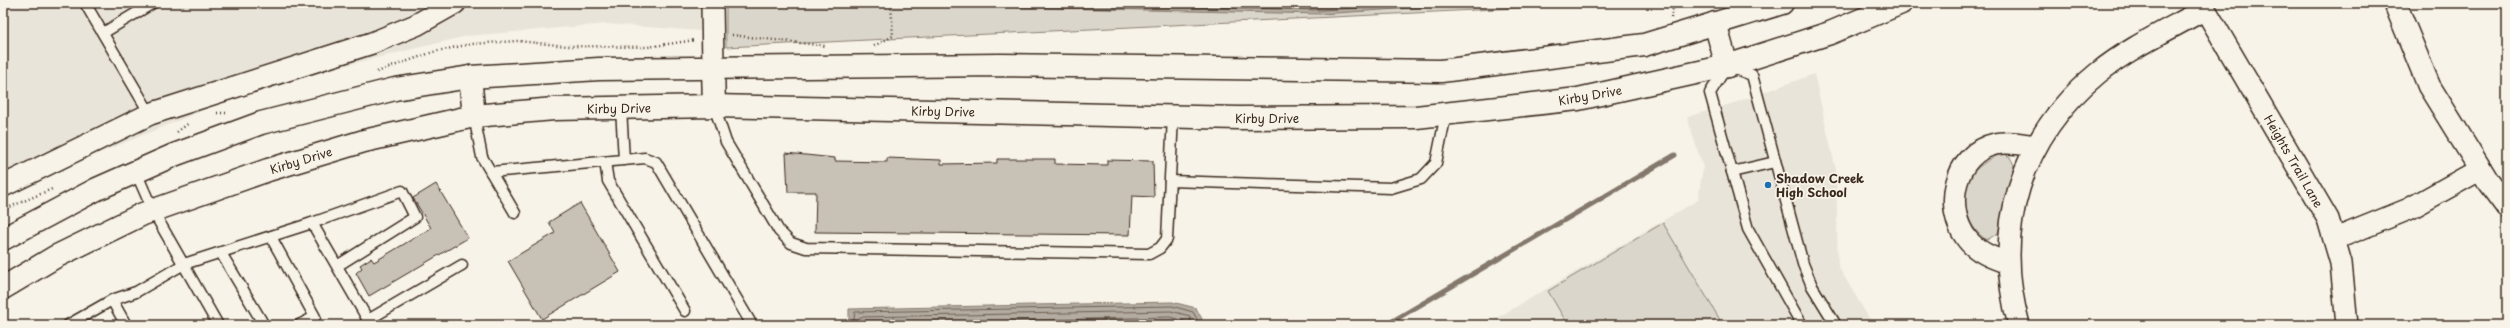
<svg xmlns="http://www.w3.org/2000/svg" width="2510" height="328" font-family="'Playpen Sans',sans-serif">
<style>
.built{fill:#e9e4d9}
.green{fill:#dbd6cb;stroke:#8b8074}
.water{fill:#b4aca0;stroke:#84786c}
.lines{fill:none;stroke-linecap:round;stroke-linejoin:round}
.shore{stroke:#6b5e52;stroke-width:1}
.stream{stroke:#84786c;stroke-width:5}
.building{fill:#c8c1b6;stroke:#3b2a1e}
.service-casing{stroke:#3b2a1e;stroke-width:13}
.minor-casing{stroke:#3b2a1e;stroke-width:24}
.tertiary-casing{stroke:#3b2a1e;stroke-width:25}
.secondary-casing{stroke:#3b2a1e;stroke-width:25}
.path{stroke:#3b2a1e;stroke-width:2.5;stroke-dasharray:1 3;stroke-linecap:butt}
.service{stroke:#f7f3e8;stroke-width:10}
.minor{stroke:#f7f3e8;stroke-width:21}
.tertiary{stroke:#f7f3e8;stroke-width:22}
.secondary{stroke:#f7f3e8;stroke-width:22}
.poi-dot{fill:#1f6fb2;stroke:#f7f3e8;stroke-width:1.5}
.labels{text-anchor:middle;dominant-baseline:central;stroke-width:3.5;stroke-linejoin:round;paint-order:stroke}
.street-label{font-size:12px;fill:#3b2a1e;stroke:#f7f3e8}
.poi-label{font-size:12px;font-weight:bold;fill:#3b2a1e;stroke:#f7f3e8;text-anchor:start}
</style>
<rect width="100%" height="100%" fill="#f7f3e8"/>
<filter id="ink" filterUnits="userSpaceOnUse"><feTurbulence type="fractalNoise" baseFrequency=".025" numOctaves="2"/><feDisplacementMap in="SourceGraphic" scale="8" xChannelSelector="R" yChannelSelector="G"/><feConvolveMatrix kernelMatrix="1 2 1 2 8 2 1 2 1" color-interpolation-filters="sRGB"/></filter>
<g filter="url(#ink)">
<g class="built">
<polygon points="3,3 726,3 727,33 607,24 467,36 310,74 250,91 85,159 3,200"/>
<polygon points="1814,74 1836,170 1838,266 1873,325 1485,325 1698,200 1703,168 1687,117 1737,102"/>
</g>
<g class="green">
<polygon points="726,3 1617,3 726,47"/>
<path d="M2003 153 2010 157 2014 165 1998 233 1987 240C1966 228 1958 195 1972 174 1979 165 1993 157 2003 153Z"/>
<polygon points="1663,223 1723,325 1568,325 1548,291"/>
</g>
<g class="water">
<polygon points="1004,3 1490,3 1321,14 1015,7"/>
<polygon points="1172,302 1196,308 1202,319 1200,325 849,325 849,309"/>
</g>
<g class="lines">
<g class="shore">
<polyline points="1034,3 1321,10 1442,3"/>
<polyline points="1254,3 1356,3"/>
<polyline points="853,325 855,312 1172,306 1193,312 1197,319 1196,325"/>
<polyline points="858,325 860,317 1171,311 1190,316 1191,325"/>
<polyline points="864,325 1170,317 1184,321 1185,325"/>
</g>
<polyline class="stream" points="1386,325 1675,155"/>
</g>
<g class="building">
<polygon points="786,153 835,158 835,161 887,162 887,158 941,160 941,164 997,163 997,159 1055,159 1055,164 1107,165 1107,160 1153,161 1154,197 1132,196 1130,235 815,232 816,192 788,192"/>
<polygon points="436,184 468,238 369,296 356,273 362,268 360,265 371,258 374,262 431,228 413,198"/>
<polygon points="580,203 620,272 542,319 508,261 555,233 549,222"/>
</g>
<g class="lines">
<g class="service-casing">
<g id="service">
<polyline points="85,3 150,114"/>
<polyline points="103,33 153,3"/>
<polyline points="714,106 726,142 779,231 791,243 806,248 1149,254 1160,248 1167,239 1173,116"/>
<polyline points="621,108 624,160"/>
<polyline points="474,116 482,157 515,213"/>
<polyline points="605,162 608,181 685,311"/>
<polyline points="136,172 153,211 218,325"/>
<polyline points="491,172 645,158 656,162 752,325"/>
<polyline points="1732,172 1775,162"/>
<polyline points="1170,181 1391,188 1421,179 1436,163 1446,114"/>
<polyline points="271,237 315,317 299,325"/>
<polyline points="221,253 264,325"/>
<polyline points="337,266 415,217 402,191 312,223 368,320 364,325"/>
<polyline points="112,300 126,325"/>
<polyline points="368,320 462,265"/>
<polyline points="68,325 112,300 136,292 184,264 312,223"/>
<polyline points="1802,325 1748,229 1710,93 1727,66 1752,75 1803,264 1812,286 1836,325"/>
</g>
</g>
<g class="minor-casing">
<g id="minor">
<polyline points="712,3 713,67"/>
<polyline points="3,186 150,114 372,43 416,25 455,3"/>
<polyline points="2335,239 2409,209 2481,169"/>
<path d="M2008 263C1993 258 1977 252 1967 239 1943 208 1954 153 1995 144 2008 141 2022 144 2035 146"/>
<path d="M2019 325C1992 229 2021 136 2098 73 2130 47 2170 29 2205 9L2328 219 2341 263 2347 325"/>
</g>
</g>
<g class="tertiary-casing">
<polyline id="tertiary" points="2395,3 2429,86 2489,183 2507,207"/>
</g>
<g class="secondary-casing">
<g id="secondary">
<polyline points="1715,23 1727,66"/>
<polyline points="713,67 714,106"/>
<polyline points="470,77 474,116"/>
<polyline points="3,239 97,189 174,155 261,123 395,89 470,77 599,69 1000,65 1441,71 1644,45 1782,3"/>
<polyline points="3,288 55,257 143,214 268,170 364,141 474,116 554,109 714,106 1239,118 1416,117 1578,99 1727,66 1830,33 1901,3"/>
</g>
</g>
<g class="path">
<polyline points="1671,18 1673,8 1690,3"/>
<polyline points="732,35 826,46"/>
<polyline points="874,46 893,36 891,3"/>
<polyline points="377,72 433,52 471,44 518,41 567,46 648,47 695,40"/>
<polyline points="217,113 228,113"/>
<polyline points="177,132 189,123"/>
<polyline points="3,210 52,189"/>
</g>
<use href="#service" class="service"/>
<use href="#minor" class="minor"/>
<use href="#tertiary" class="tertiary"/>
<use href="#secondary" class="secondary"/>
</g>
</g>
<circle class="poi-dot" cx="1768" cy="185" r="4"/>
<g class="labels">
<g class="street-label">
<text transform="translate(1590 95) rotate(-10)">Kirby Drive</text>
<text transform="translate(619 108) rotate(-1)">Kirby Drive</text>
<text transform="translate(943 111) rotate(1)">Kirby Drive</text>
<text x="1267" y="118">Kirby Drive</text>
<text transform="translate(301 160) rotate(-17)">Kirby Drive</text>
<text transform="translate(2294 161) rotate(60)">Heights Trail Lane</text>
</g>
<g class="poi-label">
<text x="1776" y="178">Shadow Creek<tspan x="1776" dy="14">High School</tspan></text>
</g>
</g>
<rect width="2510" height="328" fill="none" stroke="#f7f3e8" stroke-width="16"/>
<rect x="8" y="8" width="2494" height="312" fill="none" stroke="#3b2a1e" stroke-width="1.5" filter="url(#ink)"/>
</svg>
